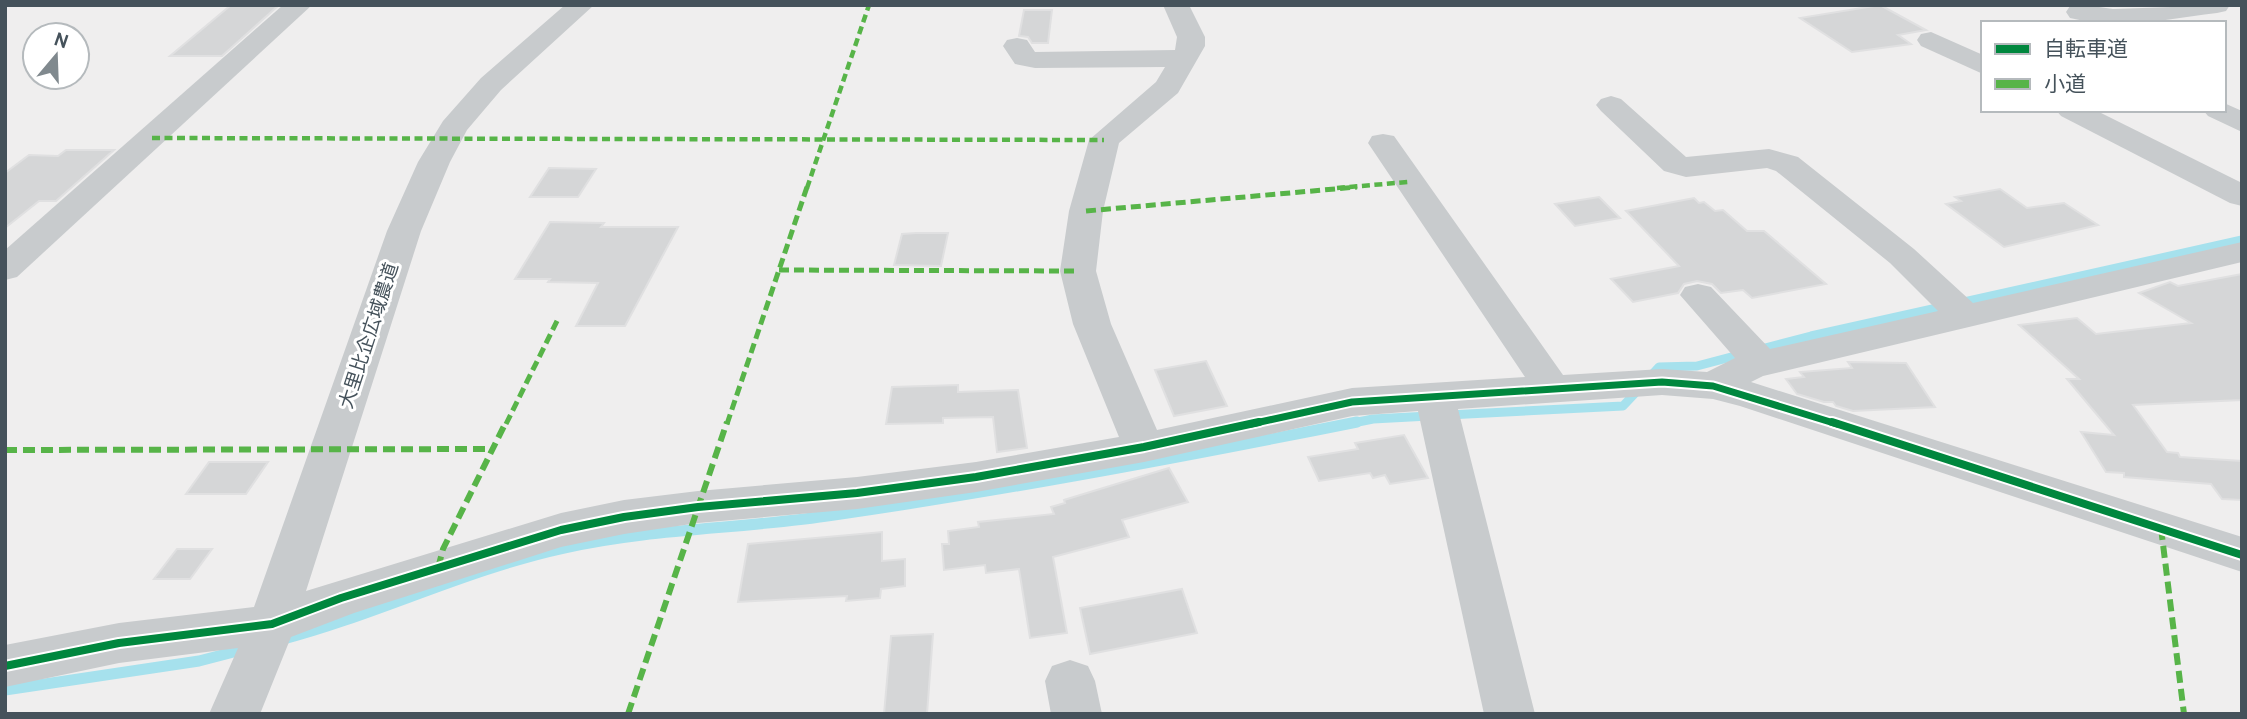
<svg xmlns="http://www.w3.org/2000/svg" width="2247" height="719" font-family="Overpass,'Noto Sans JP',sans-serif">
<style>
.lines{fill:none;stroke-linecap:round;stroke-linejoin:round}
.stream-far1{stroke:#a6e1ed;stroke-width:9}
.stream{stroke:#a6e1ed;stroke-width:11}
.building{fill:#d5d6d7;stroke:#e0e0e1;stroke-width:2}
.minor{fill:#c8cbcd;fill-rule:evenodd}
.quiet-far2{stroke:#57b448;stroke-width:4.5;stroke-dasharray:8 4.5;stroke-linecap:butt}
.quiet-far1{stroke:#57b448;stroke-width:5;stroke-dasharray:10 5;stroke-linecap:butt}
.quiet{stroke:#57b448;stroke-width:6;stroke-dasharray:12 6;stroke-linecap:butt}
.cycleway-far1-casing{stroke:#fff;stroke-width:11}
.cycleway-casing{stroke:#fff;stroke-width:12}
.cycleway-far1{stroke:#00873e;stroke-width:7}
.cycleway{stroke:#00873e;stroke-width:8}
.labels{text-anchor:middle;dominant-baseline:central;stroke-width:6;stroke-linejoin:round;paint-order:stroke}
.street-label{font-size:19px;fill:#45525b;stroke:#fff}
</style>
<rect width="100%" height="100%" fill="#efeeee"/>
<g class="lines">
<g class="stream-far1">
<polyline points="1649,378 1659,367 1697,366 1811,336 2242,240"/>
<polyline points="1448,415 1623,406 1639,389"/>
<polyline points="1348,424 1373,419 1429,416"/>
</g>
<g class="stream">
<path d="M280 640C376 615 467 569 564 548 653 528 744 529 834 515 1009 490 1183 457 1357 422"/>
<polyline points="5,690 199,661 249,648"/>
</g>
</g>
<g class="building">
<polygon points="231,5 279,5 222,56 170,56"/>
<polygon points="1880,5 1926,30 1898,35 1911,44 1852,52 1800,18"/>
<polygon points="1024,10 1052,10 1048,43 1032,43 1028,37 1019,36"/>
<polygon points="66,150 114,150 56,201 39,201 5,228 5,173 29,155 58,156"/>
<polygon points="549,168 596,169 578,197 530,197"/>
<polygon points="2000,189 2027,208 2064,203 2098,225 2004,247 1946,204 1961,201 1955,197"/>
<polygon points="1599,197 1620,218 1575,226 1555,204"/>
<polygon points="1694,198 1699,203 1704,202 1715,211 1723,210 1747,231 1764,231 1826,284 1752,298 1743,290 1721,293 1712,284 1697,281 1684,284 1678,293 1633,302 1611,279 1679,266 1626,211"/>
<polygon points="550,222 604,223 601,227 678,227 625,326 576,326 598,283 548,282 550,279 515,279"/>
<polygon points="916,233 948,233 941,266 894,265 902,234"/>
<polygon points="2242,274 2242,400 2133,405 2167,452 2178,453 2180,457 2242,461 2242,500 2222,499 2211,484 2124,477 2124,473 2106,472 2081,432 2114,435 2067,379 2079,379 2019,325 2077,318 2096,334 2191,323 2139,293 2170,282 2178,286"/>
<polygon points="1206,361 1227,406 1174,416 1155,370"/>
<polygon points="1848,362 1906,363 1935,407 1853,411 1836,406 1833,402 1824,402 1797,394 1786,379 1804,377 1800,372 1852,368"/>
<polygon points="958,385 958,392 1018,390 1027,448 997,452 993,417 943,418 943,423 886,424 892,387"/>
<polygon points="1404,435 1428,478 1390,484 1385,475 1373,478 1370,473 1319,481 1308,457 1358,449 1355,443"/>
<polygon points="209,462 268,462 246,494 186,494"/>
<polygon points="1169,468 1188,502 1122,520 1129,537 1053,557 1067,633 1030,638 1019,569 986,573 985,565 944,570 942,544 949,544 948,531 979,527 978,522 1054,514 1051,507 1065,503 1064,500"/>
<polygon points="882,532 882,561 905,559 905,586 881,589 880,598 846,601 847,596 738,602 748,544"/>
<polygon points="177,549 212,549 190,579 154,579"/>
<polygon points="1182,589 1197,633 1090,654 1080,608"/>
<polygon points="933,634 927,714 884,714 891,636"/>
</g>
<g class="lines">
<g class="minor">
<polygon points="283,5 312,5 17,277 5,280 5,250"/>
<polygon points="565,5 594,5 501,90 467,130 450,162 421,231 306,591 561,513 624,500 698,491 857,477 976,462 1119,437 1073,324 1060,271 1069,211 1089,140 1156,82 1165,67 1035,68 1015,64 1003,46 1007,40 1017,38 1027,40 1035,52 1175,50 1177,37 1163,5 1189,5 1205,37 1205,46 1178,93 1119,143 1103,211 1096,271 1111,324 1157,430 1352,388 1525,377 1368,143 1372,136 1383,134 1394,136 1563,375 1662,369 1707,372 1735,358 1680,295 1685,287 1698,284 1711,287 1770,349 1938,311 1890,263 1776,171 1767,168 1686,177 1664,171 1601,111 1596,105 1601,99 1611,96 1621,99 1686,157 1769,149 1798,157 1914,249 1973,303 2242,242 2242,262 1763,376 1751,382 2242,537 2242,572 1740,406 1713,399 1662,395 1458,409 1535,714 1484,714 1418,411 1352,416 1144,462 976,492 857,509 698,523 624,534 561,547 354,613 291,637 260,714 209,714 238,648 119,663 5,687 5,645 119,623 254,607 387,231 418,162 443,121 481,78"/>
<path d="M2085 5 2113 9 2230 5 2226 11 2217 13C2168 19 2119 30 2070 18L2066 12 2070 6Z"/>
<polygon points="1931,32 1983,55 1983,74 1921,46 1917,40 1921,34"/>
<polygon points="2224,103 2242,111 2242,132 2208,116 2203,110 2224,110"/>
<polygon points="2056,110 2095,110 2242,183 2242,206 2230,203 2061,116"/>
<polygon points="1070,660 1088,666 1095,681 1102,714 1051,714 1045,681 1052,666"/>
</g>
<g class="quiet-far2">
<polyline points="152,138 1104,140"/>
<polyline points="807,188 869,5"/>
<polyline points="1337,188 1408,182"/>
</g>
<g class="quiet-far1">
<polyline points="1086,211 1357,187"/>
<polyline points="779,270 1078,271"/>
<polyline points="506,424 559,317"/>
<polyline points="727,424 807,187"/>
</g>
<g class="quiet">
<polyline points="5,450 492,449"/>
<polyline points="2161,528 2184,714"/>
<polyline points="438,568 443,549 506,422"/>
<polyline points="628,714 727,422"/>
</g>
<g class="cycleway-far1-casing">
<polyline id="cycleway-far1" points="1251,424 1352,402 1662,382 1713,386 1837,424"/>
</g>
<g class="cycleway-casing">
<g id="cycleway">
<polyline points="1832,422 2242,555"/>
<polyline points="5,666 119,643 272,624 341,598 561,530 624,517 698,507 857,493 976,477 1144,447 1259,422"/>
</g>
</g>
<use href="#cycleway-far1" class="cycleway-far1"/>
<use href="#cycleway" class="cycleway"/>
</g>
<g class="labels">
<g class="street-label">
<text transform="translate(370 336) rotate(-72)">大里比企広域農道</text>
</g>
</g>
<rect width="2247" height="719" fill="none" stroke="#45525b" stroke-width="14"/>
<rect x="1981" y="21" width="245" height="91" fill="#ffffff" stroke="#b5babd" stroke-width="2"/>
<rect x="1995" y="44" width="35" height="10" fill="#00873e" stroke="#b5babd" stroke-width="2"/>
<text x="2044" y="56" font-size="21" fill="#45525b">自転車道</text>
<rect x="1995" y="79" width="35" height="10" fill="#57b448" stroke="#b5babd" stroke-width="2"/>
<text x="2044" y="91" font-size="21" fill="#45525b">小道</text>
<g transform="translate(56 56) rotate(19)"><circle r="33" fill="#ffffff" stroke="#b5babd" stroke-width="2"/>
<path d="M0-5L12 26L0 18L-12 26Z" fill="#80898e"/>
<text y="-10" font-size="19" font-weight="bold" text-anchor="middle" fill="#45525b">N</text>
</g>
</svg>
